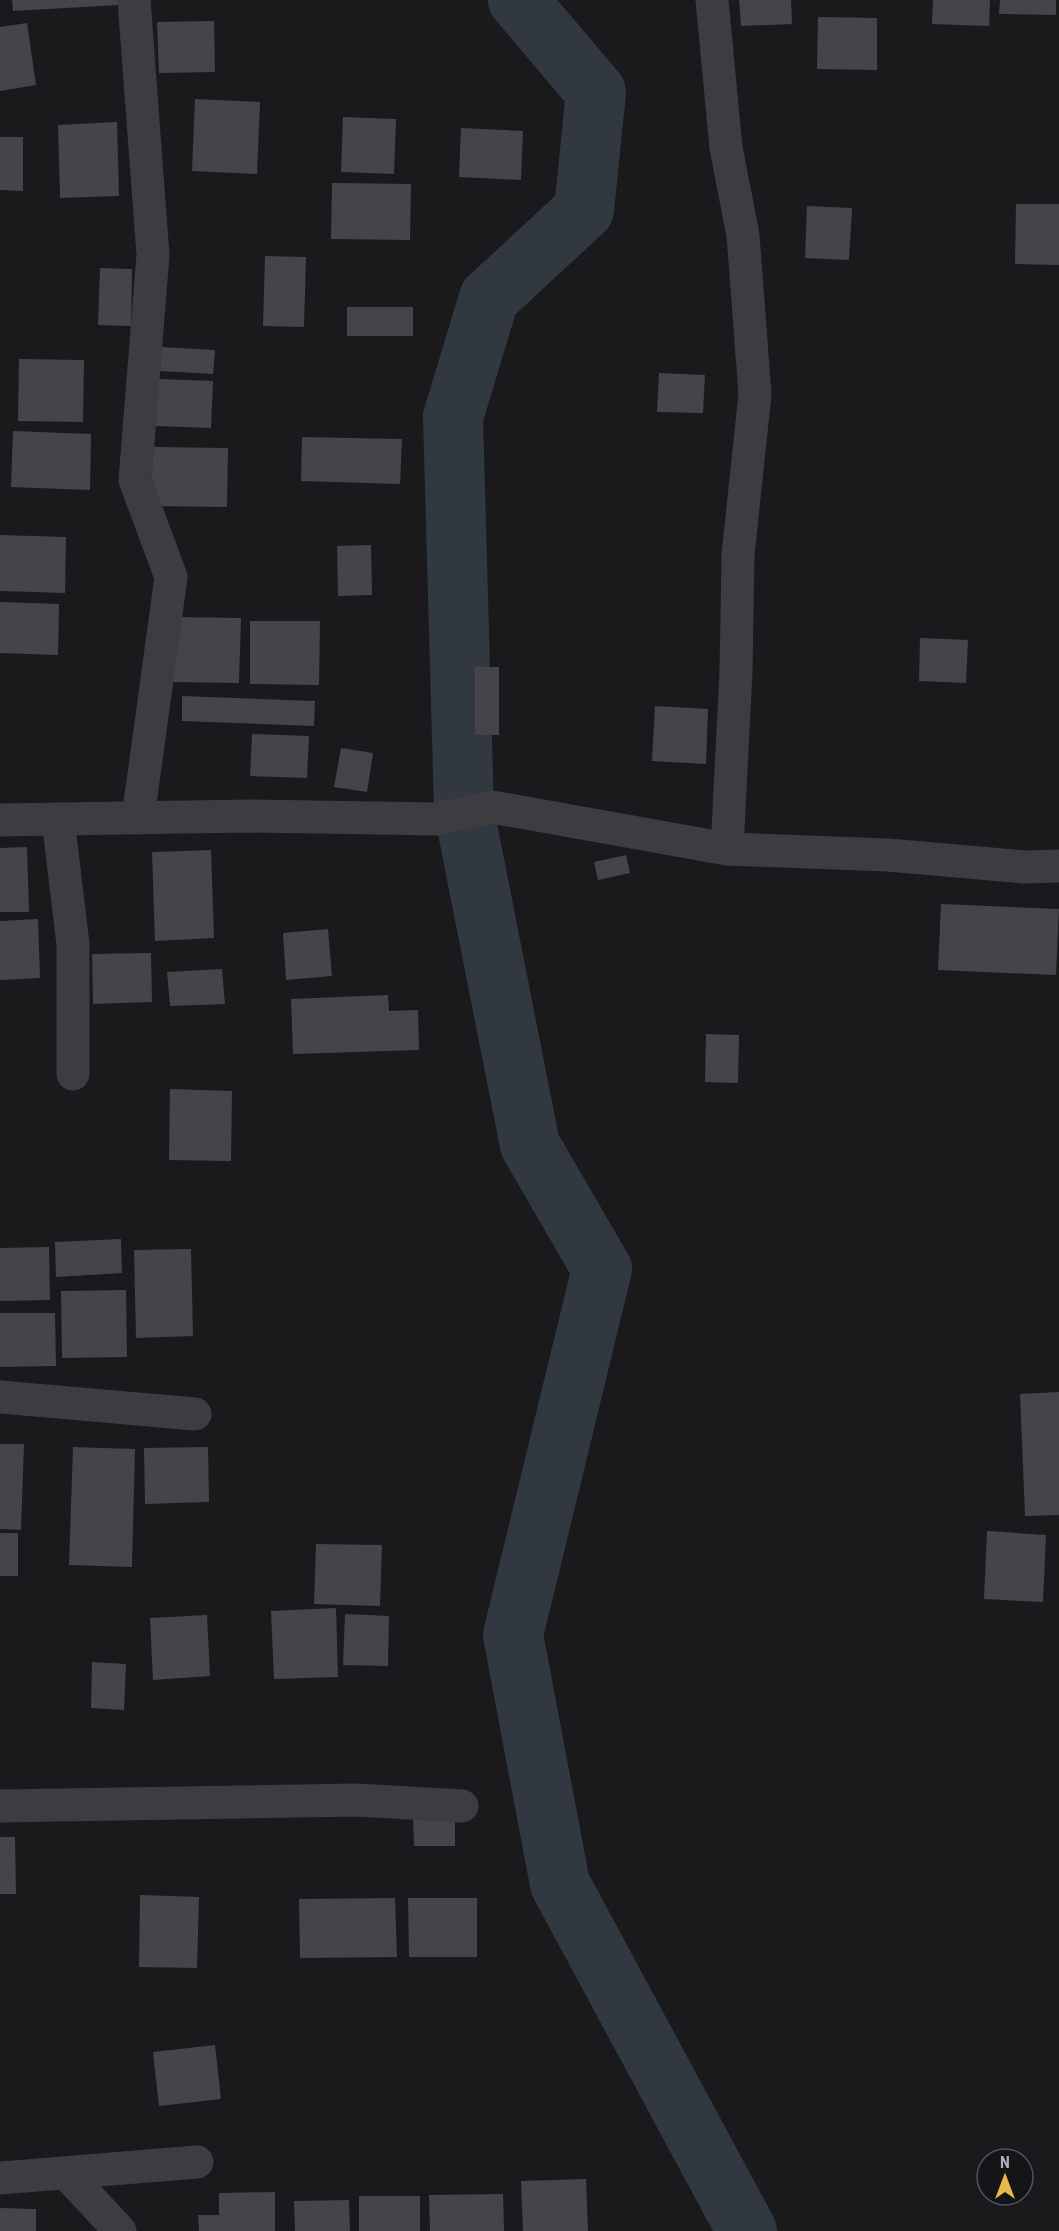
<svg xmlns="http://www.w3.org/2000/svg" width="1059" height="2231" font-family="'Roboto Condensed',sans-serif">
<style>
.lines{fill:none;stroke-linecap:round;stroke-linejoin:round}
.river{stroke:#313840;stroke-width:60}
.building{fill:#454549}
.street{stroke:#3c3c41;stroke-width:33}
</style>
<rect width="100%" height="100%" fill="#1a1a1c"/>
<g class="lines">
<polyline class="river" points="518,0 596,92 584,210 489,298 453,417 464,811 530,1145 602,1269 513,1635 560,1884 747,2231"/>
</g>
<g class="building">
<polygon points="12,0 118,0 118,5 13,11"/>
<polygon points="739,0 791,0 792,24 741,26"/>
<polygon points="933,0 990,0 989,26 932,24"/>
<polygon points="1000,0 1056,0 1056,15 999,14"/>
<polygon points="818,17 877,18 877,70 817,69"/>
<polygon points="214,21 215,72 159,73 157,22"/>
<polygon points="27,23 36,85 0,91 0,27"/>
<polygon points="195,99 260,102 257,174 192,171"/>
<polygon points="343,117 396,119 394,174 341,172"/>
<polygon points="117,122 119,196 60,198 58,125"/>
<polygon points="461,128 523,131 521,180 459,177"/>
<polygon points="0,137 23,137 23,191 0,190"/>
<polygon points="332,183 411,184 410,240 331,239"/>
<polygon points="1016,204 1059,204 1059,265 1015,264"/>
<polygon points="807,206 852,208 849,260 805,258"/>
<polygon points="265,256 306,257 304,327 263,326"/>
<polygon points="100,268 132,269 131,326 98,325"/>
<rect x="347" y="307" width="66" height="29"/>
<polygon points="161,347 215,350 213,374 160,371"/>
<polygon points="19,359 84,360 83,422 18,421"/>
<polygon points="659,373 705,375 703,413 657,412"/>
<polygon points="157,379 213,381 211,428 156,426"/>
<polygon points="13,431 91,434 90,490 11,487"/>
<polygon points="302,437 402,439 400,484 301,481"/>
<polygon points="152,447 228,448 227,507 152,506"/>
<polygon points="0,535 66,537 65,593 0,591"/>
<polygon points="371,545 372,595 338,596 337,546"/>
<polygon points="0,602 59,604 58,655 0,653"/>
<polygon points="171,617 241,618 239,683 170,682"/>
<polygon points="250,621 320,621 319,685 250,684"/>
<polygon points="920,638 968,640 966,683 919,681"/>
<rect x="475" y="667" width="24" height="68"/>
<polygon points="182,696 315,701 314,726 182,721"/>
<polygon points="655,706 708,709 706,764 652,761"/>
<polygon points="252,734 309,736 307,778 250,776"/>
<polygon points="341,748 373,753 367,792 334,787"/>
<polygon points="27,847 29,912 0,912 0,848"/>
<polygon points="211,850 214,938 155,941 152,852"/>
<polygon points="626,855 630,873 598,880 594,862"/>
<polygon points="941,904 1059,909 1056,975 938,970"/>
<polygon points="38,919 40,978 0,980 0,921"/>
<polygon points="328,929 332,976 286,980 283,933"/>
<polygon points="151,953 152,1002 93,1004 92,954"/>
<polygon points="222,969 225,1004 170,1006 167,972"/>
<polygon points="388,995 389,1011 418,1010 419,1050 293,1054 291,999"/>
<polygon points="706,1034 739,1035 738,1083 705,1082"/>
<polygon points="170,1089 232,1091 231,1161 169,1160"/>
<polygon points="121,1239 122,1273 56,1277 55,1242"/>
<polygon points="49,1247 50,1300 0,1301 0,1248"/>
<polygon points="191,1249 193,1336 136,1338 134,1250"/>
<polygon points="126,1290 127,1357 62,1358 61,1291"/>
<polygon points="0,1313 55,1313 56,1366 0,1367"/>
<polygon points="1059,1392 1059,1515 1025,1516 1020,1394"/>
<polygon points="0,1444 24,1444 21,1530 0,1529"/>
<polygon points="73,1447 135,1449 132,1567 69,1565"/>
<polygon points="208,1447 209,1502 145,1504 144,1448"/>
<polygon points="987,1531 1046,1535 1043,1602 984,1599"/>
<rect x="0" y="1533" width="18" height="43"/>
<polygon points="316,1544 382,1545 380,1606 314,1604"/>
<polygon points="336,1608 338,1677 274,1679 271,1611"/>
<polygon points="345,1614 389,1616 388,1666 343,1665"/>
<polygon points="207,1615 210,1676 153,1680 150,1618"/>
<polygon points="92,1662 126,1664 124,1710 91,1708"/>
<polygon points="413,1816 455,1816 455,1846 414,1846"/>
<polygon points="0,1837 15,1837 16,1894 0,1894"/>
<polygon points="140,1895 199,1897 197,1968 139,1967"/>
<polygon points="395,1898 397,1957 300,1958 299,1899"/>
<polygon points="408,1898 477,1898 477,1957 409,1957"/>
<polygon points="215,2045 221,2099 159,2106 153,2052"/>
<polygon points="586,2179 588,2231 523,2231 521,2181"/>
<polygon points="275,2192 275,2231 199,2231 198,2215 219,2215 219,2193"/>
<polygon points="503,2194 504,2231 430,2231 429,2195"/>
<rect x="359" y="2196" width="61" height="35"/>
<polygon points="349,2200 350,2231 295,2231 294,2201"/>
<polygon points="0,2208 36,2209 36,2231 0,2231"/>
</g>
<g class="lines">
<g class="street">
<polyline points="134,0 153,255 135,480 171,577 138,818"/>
<polyline points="712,0 726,148 743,235 755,394 738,555 736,672 727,849"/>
<polyline points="58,819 73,944 73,1074"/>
<polyline points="0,820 248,816 437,819 492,807 727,849 888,855 1025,867 1059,866"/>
<polyline points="0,1397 195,1414"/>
<polyline points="0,1806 357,1800 462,1806"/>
<polyline points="67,2174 120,2231"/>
<polyline points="0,2178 197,2162"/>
</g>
</g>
<g transform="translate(1005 2177)"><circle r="28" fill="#151517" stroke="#525359" stroke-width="1.5"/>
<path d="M0-4.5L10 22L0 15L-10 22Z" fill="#e5ba49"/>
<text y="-9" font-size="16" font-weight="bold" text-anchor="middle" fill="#aeb1bb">N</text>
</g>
</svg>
